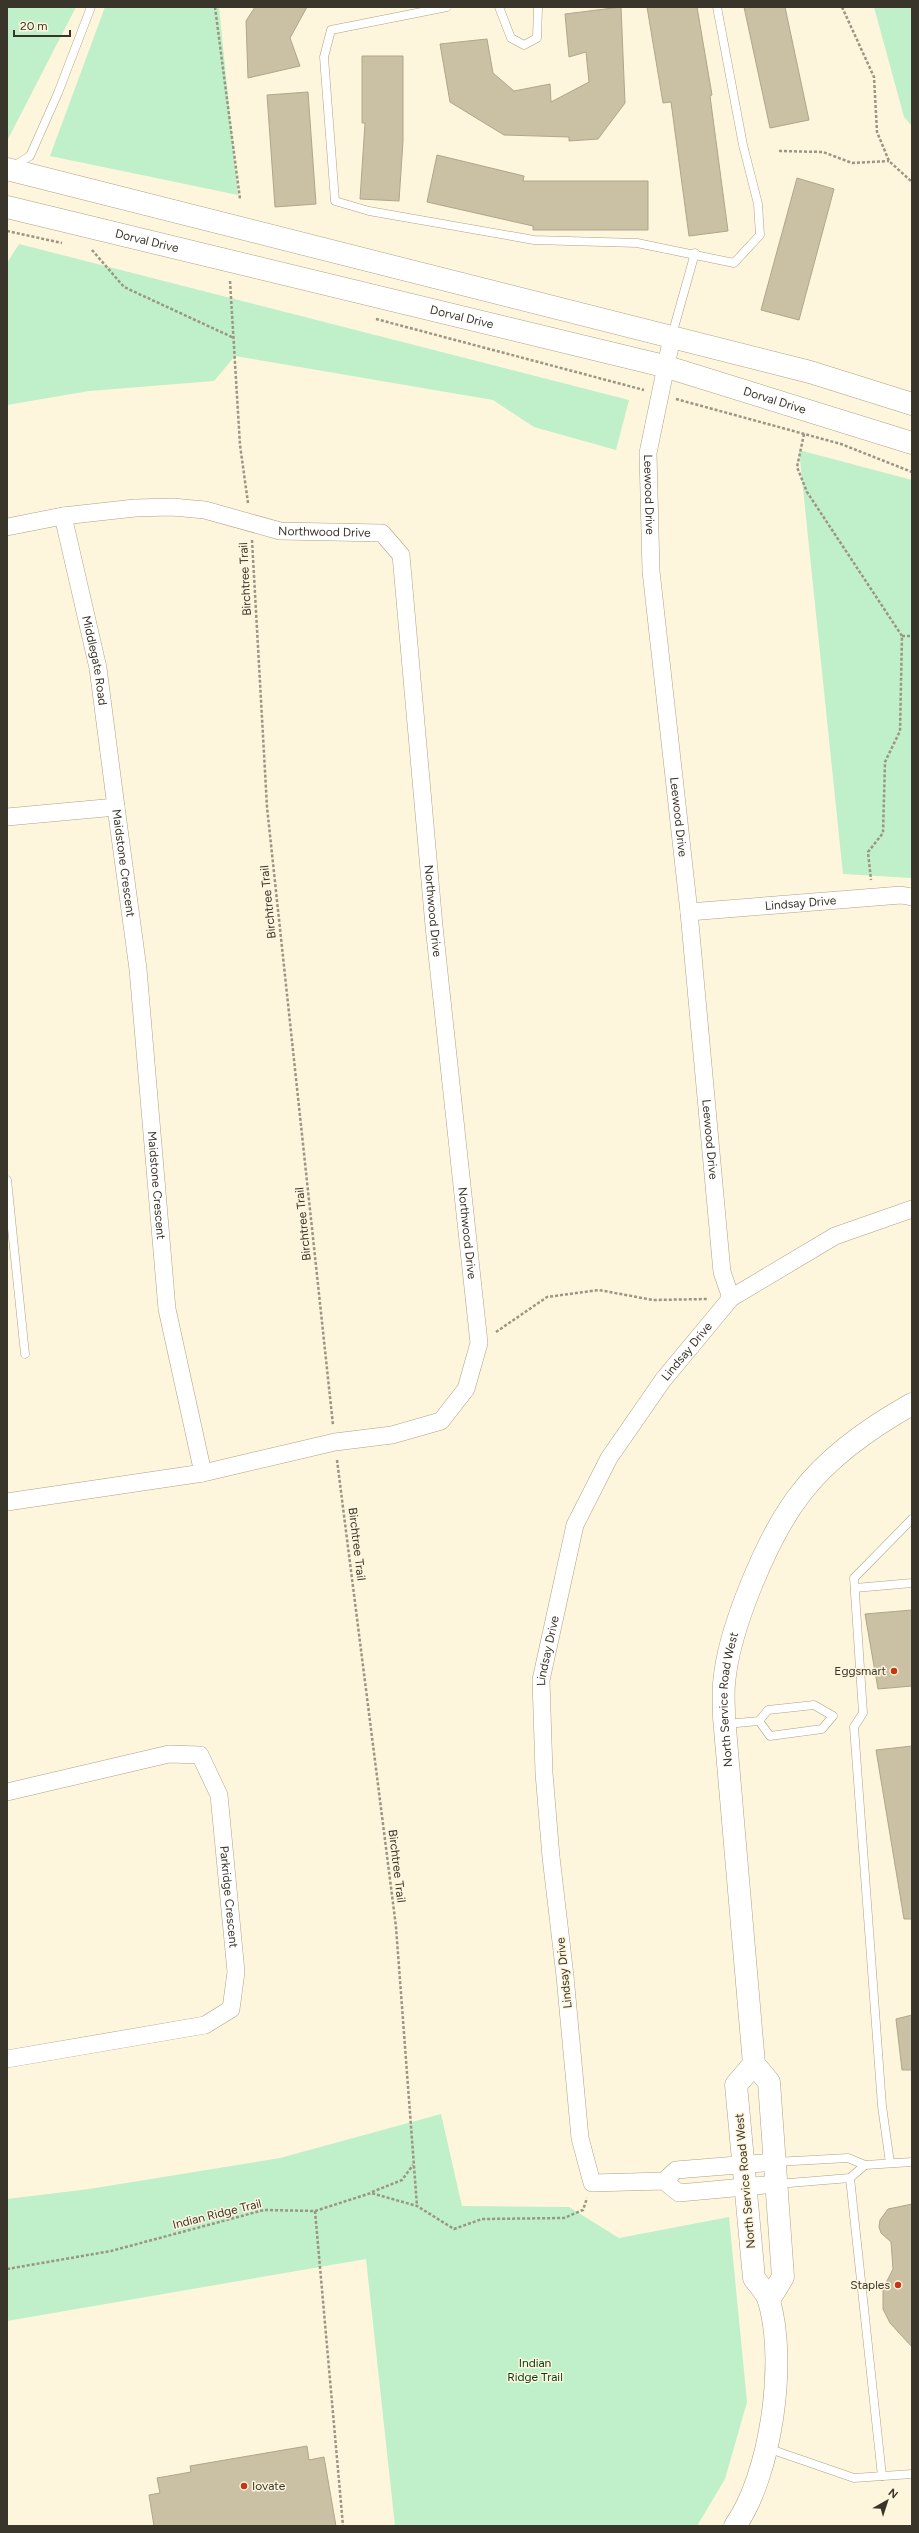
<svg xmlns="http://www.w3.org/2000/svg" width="919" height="2533" font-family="Figtree,sans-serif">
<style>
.green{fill:#bff0c9}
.building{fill:#cac0a3;stroke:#b0a68a}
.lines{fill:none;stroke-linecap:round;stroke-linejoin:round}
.lane-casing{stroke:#aca286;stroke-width:9}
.street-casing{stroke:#aca286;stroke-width:18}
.secondary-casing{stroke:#aca286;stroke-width:23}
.path{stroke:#9b9583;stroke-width:2.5;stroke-dasharray:3 2;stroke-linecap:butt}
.lane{stroke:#fff;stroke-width:8}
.street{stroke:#fff;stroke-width:17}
.secondary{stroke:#fff;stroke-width:22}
.poi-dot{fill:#c23911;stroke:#fef5dd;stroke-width:1.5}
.labels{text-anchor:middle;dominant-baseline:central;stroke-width:3;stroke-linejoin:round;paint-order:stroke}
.street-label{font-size:12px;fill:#39352a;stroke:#fef5dd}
.poi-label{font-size:12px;fill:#39352a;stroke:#fef5dd;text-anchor:end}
.park-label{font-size:12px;fill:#003c17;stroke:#fef5dd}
</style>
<rect width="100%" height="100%" fill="#fef5dd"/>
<g class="green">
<polygon points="7,7 76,7 7,141"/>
<polygon points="105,7 219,7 238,195 50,156"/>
<polygon points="874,7 912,7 912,126 904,117"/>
<polygon points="19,244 629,400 616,450 534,427 493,400 235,356 214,381 89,391 7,405 7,263"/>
<polygon points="799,450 912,480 912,878 843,874"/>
<polygon points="441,2114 462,2206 569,2207 619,2238 729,2217 747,2402 725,2479 697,2526 395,2526 366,2259 7,2321 7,2199 89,2189 280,2158"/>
</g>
<g class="building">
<polygon points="255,7 307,7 290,38 300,66 248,78 246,21"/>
<polygon points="621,7 625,103 598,139 569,141 569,137 504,135 450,102 440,44 487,39 493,73 514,91 550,84 551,102 589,82 586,52 569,57 565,14"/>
<polygon points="647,7 697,7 712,95 710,96 728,231 689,236 671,102 663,103"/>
<polygon points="744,7 785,7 809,120 770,128"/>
<polygon points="362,56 403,56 403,141 399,201 360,199 365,123 362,123"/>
<polygon points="308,92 316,204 275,207 267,95"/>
<polygon points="437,155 524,176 523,181 648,181 648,230 533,230 533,226 427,202"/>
<polygon points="797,178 834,189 799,320 761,310"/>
<polygon points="912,1610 912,1686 878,1689 865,1614"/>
<polygon points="912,1746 912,1919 904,1919 876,1750"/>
<polygon points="912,2015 912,2070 902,2070 896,2019"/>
<polygon points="912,2204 912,2347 890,2323 883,2309 883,2289 893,2269 891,2242 881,2233 879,2227 880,2220 888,2209"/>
<polygon points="307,2446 309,2460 324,2457 336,2526 154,2526 149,2495 160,2493 157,2478 191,2472 190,2466"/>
</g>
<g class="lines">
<g class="lane-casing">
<g id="lane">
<polyline points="447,7 331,30 324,57 335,201 369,211 534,240 637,243 734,263 760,235 758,204 743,145 717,7"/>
<polyline points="499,7 511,38 524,45 537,38 538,7"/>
<polyline points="12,167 30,156 58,93 91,7"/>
<polyline points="672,335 695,253"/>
<polyline points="7,1180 25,1354"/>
<polyline points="855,1588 912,1583"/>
<polyline points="726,1724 759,1721 768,1710 814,1705 833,1716 822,1729 770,1736 759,1721"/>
<polyline points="775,2162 848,2158 865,2165 912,2162"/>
<polyline points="890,2163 882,2106 854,1727 863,1713 854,1578 912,1519"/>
<polyline points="850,2178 882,2476"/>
<polyline points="777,2184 850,2178 865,2165"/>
<polyline points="767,2448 854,2478 912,2474"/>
</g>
</g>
<g class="street-casing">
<g id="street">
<path id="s1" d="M672 337 648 453 651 571 689 912 722 1272 731 1298"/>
<path id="s2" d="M63 516 98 668 116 807"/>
<path id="s3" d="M7 527 63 516 135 508 172 507 205 510 280 531 382 533 401 555 434 926 479 1343 466 1389 441 1421 392 1435 335 1442 203 1473"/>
<path id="s4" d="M7 817 116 807 138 969 167 1309 203 1473 7 1502"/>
<path id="s5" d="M689 912 901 895 912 897"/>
<path id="s6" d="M7 1792 169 1754 200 1755 219 1795 236 1972 231 2009 205 2025 7 2059"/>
<polyline points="664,2181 676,2170 775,2162"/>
<path id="s7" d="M776 2184 679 2193 664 2181 592 2183 580 2138 565 1976 551 1857 544 1773 541 1680 575 1525 609 1458 663 1380 731 1298 835 1236 912 1209"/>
</g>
</g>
<g class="secondary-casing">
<g id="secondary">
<polyline points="7,169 810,372 912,404"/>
<path id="s8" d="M7 207 664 366 912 443"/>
<path id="s9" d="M769 2300 783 2277 769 2082 754 2064 724 1717C724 1706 723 1695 724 1684 728 1630 768 1535 801 1493 830 1455 871 1427 912 1404"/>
<path d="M735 2526C771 2475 787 2362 769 2301 767 2293 759 2285 754 2278L736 2085 754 2064"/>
</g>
</g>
<g class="path">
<polyline points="215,7 240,199"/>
<polyline points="842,7 874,77 877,132 889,161 912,182"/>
<polyline points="779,151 823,152 852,163 889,161"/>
<polyline points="7,231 62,243"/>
<polyline points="92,250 124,287 234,338"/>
<polyline points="230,281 240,445 248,503"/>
<polyline points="376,319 644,390"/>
<polyline points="676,399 841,444 912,472"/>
<polyline points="804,434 797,467 807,492 902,636 900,731 885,762 883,833 868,852 871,880"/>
<polyline points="252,540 267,807 333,1425"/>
<polyline points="902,636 912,636"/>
<polyline points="496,1332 547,1297 599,1290 653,1300 707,1299"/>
<polyline points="337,1460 396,1927 417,2206"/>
<polyline points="372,2192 402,2180 413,2165"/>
<polyline points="315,2211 343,2526"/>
<polyline points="7,2269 111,2251 264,2210 315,2211 371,2193 417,2206 454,2229 482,2219 564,2218 583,2210 587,2198"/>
</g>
<use href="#lane" class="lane"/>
<use href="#street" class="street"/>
<use href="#secondary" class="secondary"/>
</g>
<g class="poi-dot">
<circle cx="894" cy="1671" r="4"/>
<circle cx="898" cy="2285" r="4"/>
<circle cx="244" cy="2486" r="4"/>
</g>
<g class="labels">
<g class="street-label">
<text stroke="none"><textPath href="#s8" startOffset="144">Dorval Drive</textPath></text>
<text stroke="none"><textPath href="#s8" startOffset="468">Dorval Drive</textPath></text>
<text stroke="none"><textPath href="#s8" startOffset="792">Dorval Drive</textPath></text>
<text stroke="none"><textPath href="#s1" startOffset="160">Leewood Drive</textPath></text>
<text stroke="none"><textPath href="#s3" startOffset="322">Northwood Drive</textPath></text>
<text transform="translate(245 579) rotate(-93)">Birchtree Trail</text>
<text stroke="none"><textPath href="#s2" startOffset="148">Middlegate Road</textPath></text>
<text stroke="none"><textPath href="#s1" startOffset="484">Leewood Drive</textPath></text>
<text stroke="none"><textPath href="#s4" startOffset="166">Maidstone Crescent</textPath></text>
<text transform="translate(268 902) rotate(-96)">Birchtree Trail</text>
<text stroke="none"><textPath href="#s5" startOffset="112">Lindsay Drive</textPath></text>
<text stroke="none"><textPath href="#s3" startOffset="766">Northwood Drive</textPath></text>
<text stroke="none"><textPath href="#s1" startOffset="808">Leewood Drive</textPath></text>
<text stroke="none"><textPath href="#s4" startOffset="490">Maidstone Crescent</textPath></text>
<text transform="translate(303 1224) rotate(-96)">Birchtree Trail</text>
<text stroke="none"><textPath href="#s3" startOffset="1090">Northwood Drive</textPath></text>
<text stroke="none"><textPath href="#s7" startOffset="1061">Lindsay Drive</textPath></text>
<text transform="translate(357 1544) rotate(83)">Birchtree Trail</text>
<text stroke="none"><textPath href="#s7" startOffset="725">Lindsay Drive</textPath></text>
<text stroke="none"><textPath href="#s9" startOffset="612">North Service Road West</textPath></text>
<text transform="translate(397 1866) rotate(83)">Birchtree Trail</text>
<text stroke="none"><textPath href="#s6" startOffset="344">Parkridge Crescent</textPath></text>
<text transform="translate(564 1973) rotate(-96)">Lindsay Drive</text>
<text transform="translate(745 2181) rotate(-95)">North Service Road West</text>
<text transform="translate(217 2214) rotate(-14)">Indian Ridge Trail</text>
</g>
<g class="poi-label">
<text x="886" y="1671">Eggsmart</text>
<text x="890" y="2285">Staples</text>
<text x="252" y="2486" text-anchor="start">Iovate</text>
</g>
<g class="park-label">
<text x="535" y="2363">Indian<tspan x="535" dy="14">Ridge Trail</tspan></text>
</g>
</g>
<rect width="919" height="2533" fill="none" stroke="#39352a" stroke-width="16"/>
<g transform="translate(887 2501) rotate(39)" stroke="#fef5dd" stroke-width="3" paint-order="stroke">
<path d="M0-3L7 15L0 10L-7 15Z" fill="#39352a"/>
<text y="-6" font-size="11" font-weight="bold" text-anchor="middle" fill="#39352a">N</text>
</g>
<path d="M14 30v6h56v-6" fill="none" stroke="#39352a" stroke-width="2"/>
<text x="20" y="30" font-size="12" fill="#39352a" stroke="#fef5dd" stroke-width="3" paint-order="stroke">20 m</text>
</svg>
